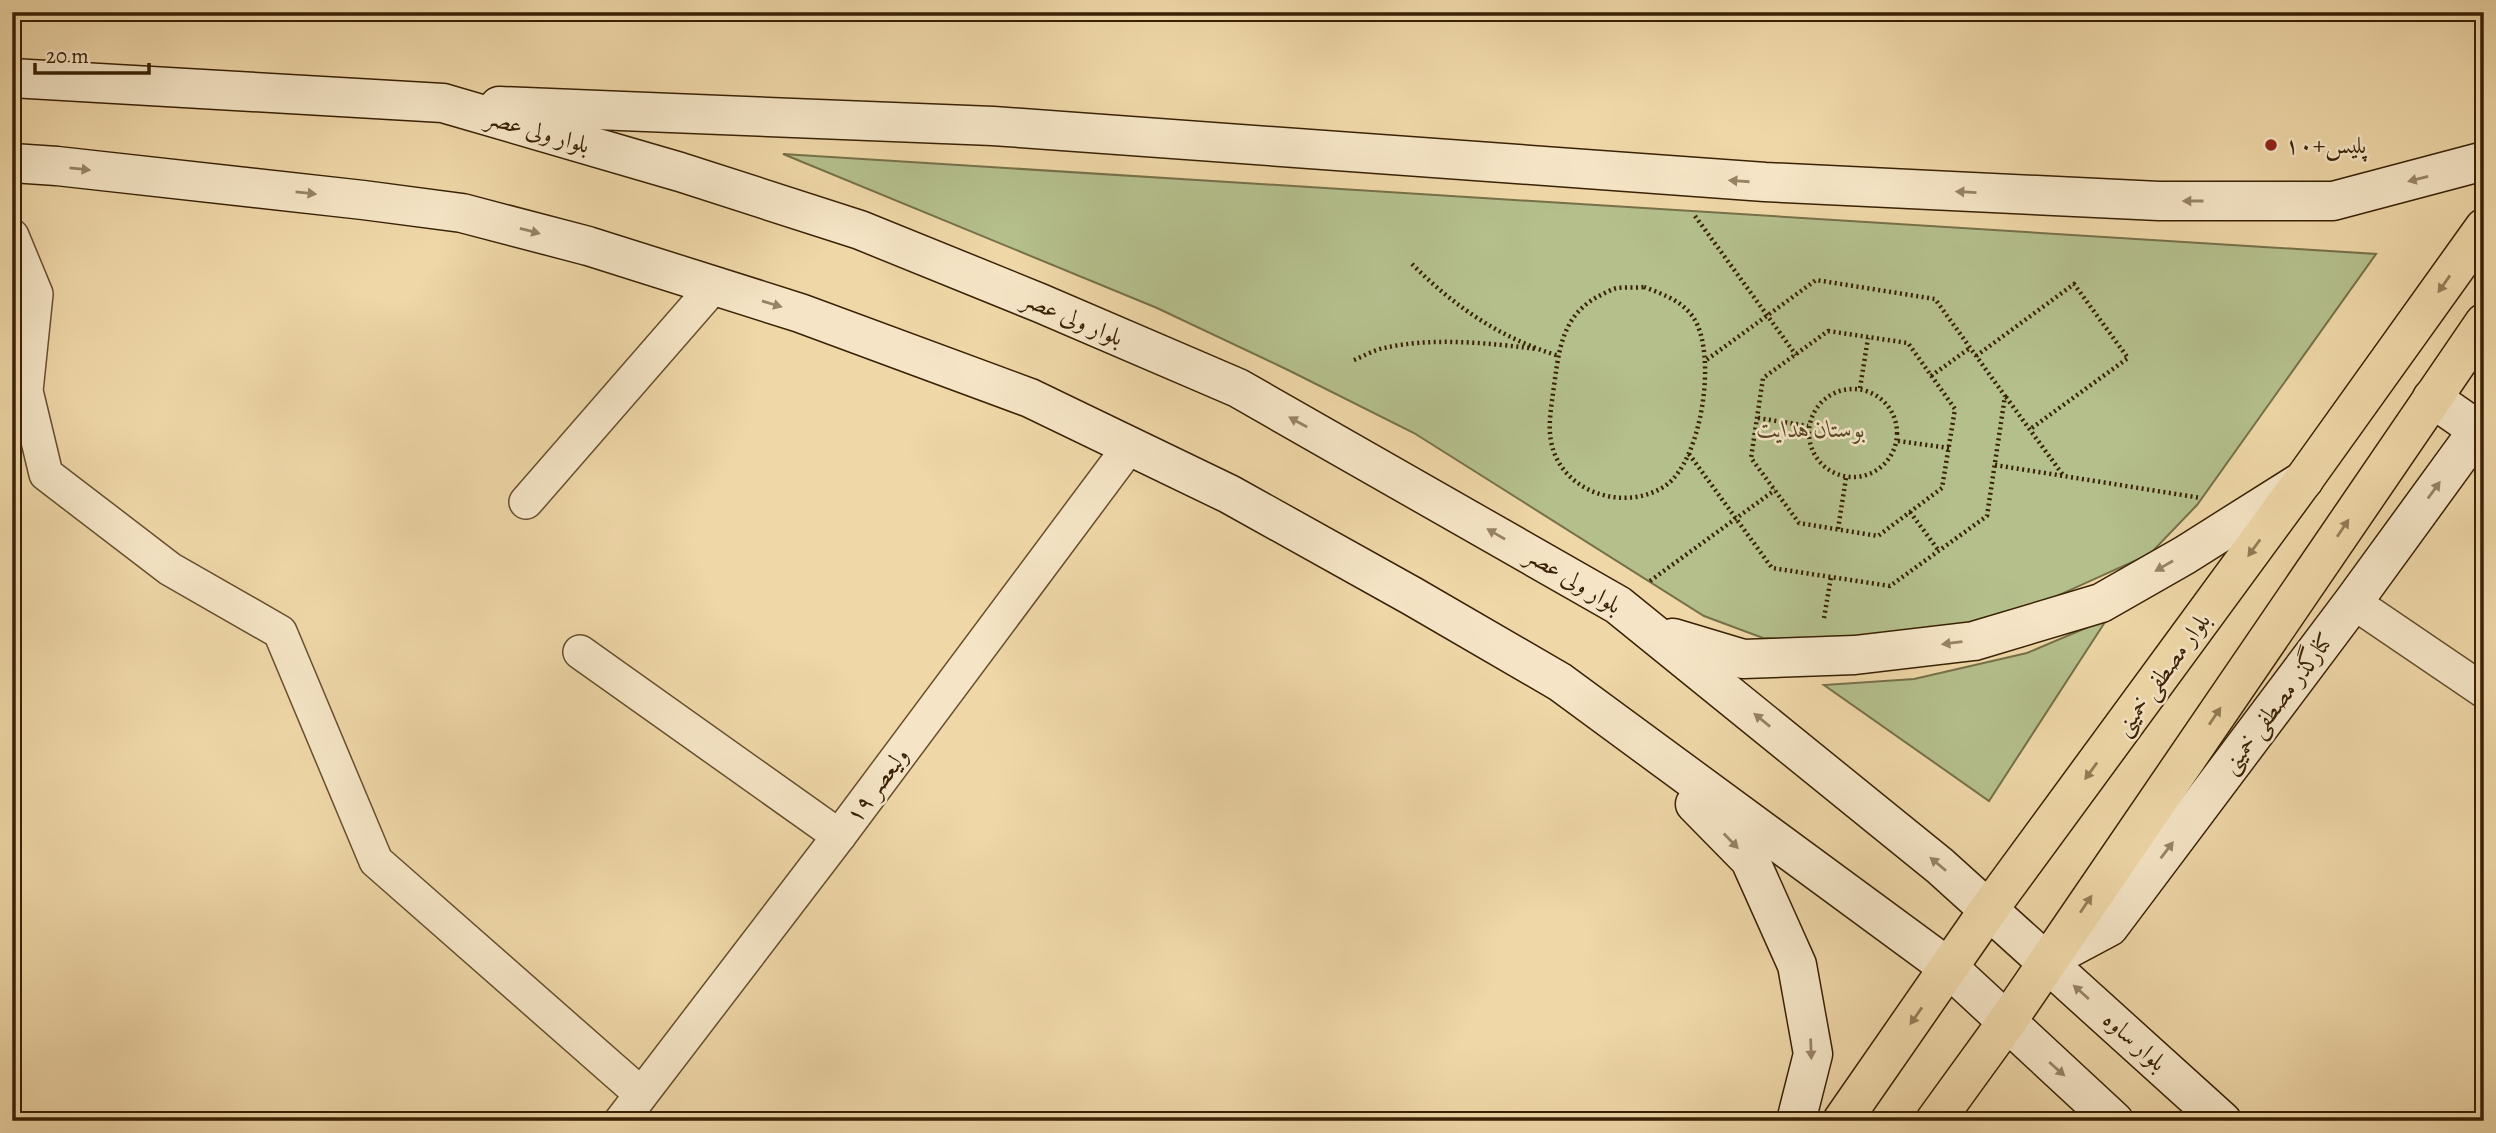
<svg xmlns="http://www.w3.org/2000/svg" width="2496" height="1133" font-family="Alegreya,Amiri,serif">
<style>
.green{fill:#b4bf8c;stroke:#767048;stroke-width:2}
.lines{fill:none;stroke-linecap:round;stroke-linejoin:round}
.street-casing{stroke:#664e2d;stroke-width:36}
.secondary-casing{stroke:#392104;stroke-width:41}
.primary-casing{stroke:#392104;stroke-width:41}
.path{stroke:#392104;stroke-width:4.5;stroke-dasharray:2 3.5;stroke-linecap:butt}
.street{stroke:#f5e5c6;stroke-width:33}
.secondary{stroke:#f5e5c6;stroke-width:38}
.primary{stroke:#efd7a8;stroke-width:38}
.oneway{fill:#978365}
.oneway2{fill:#947c56}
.poi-dot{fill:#8f2418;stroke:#f5e5c6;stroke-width:2.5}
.labels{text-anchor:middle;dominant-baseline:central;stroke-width:5;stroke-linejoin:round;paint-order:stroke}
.street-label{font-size:24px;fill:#392104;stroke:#f5e5c6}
.poi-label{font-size:24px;fill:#392104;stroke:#f5e5c6;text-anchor:start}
.park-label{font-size:24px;font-style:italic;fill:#584826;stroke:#f5e5c6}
</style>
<rect width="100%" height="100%" fill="#efd7a8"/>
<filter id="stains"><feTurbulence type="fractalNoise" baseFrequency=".00286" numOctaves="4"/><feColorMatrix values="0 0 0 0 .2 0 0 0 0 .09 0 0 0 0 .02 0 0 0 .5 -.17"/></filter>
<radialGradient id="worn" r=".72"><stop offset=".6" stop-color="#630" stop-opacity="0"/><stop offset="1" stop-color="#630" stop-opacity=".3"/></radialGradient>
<g class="green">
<polygon points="783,154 2376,254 2197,505 2150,554 2017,614 1933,631 1831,641 1763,638 1704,616 1414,433 1288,370 1157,308"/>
<polygon points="2107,619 1989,801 1824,685 1914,679 2027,653"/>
</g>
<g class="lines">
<g class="street-casing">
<g id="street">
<polyline points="12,236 36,294 26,391 46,474 170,569 280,632 376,861 641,1094"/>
<polyline points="526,502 714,286"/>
<polyline points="2353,602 2484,691"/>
<polyline points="580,652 839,836"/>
<polyline points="621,1121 839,836 1130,446"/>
</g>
</g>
<g class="secondary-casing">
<g id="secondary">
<polyline points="12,78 443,103 680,172 860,230 1040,303 1238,388 1618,605 1940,866 2222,1121"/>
<polyline points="499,106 993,126 1765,182 2159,201 2333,201 2484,161"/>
<polyline points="12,163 57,166 363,200 462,213 588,246 800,313 1030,398 1229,494 1412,596 1560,682 1949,968 2114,1121"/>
<polyline points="2432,398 2478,430"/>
<polyline points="1673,638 1743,659 1855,655 1974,641 2101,603 2185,555 2304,480"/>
<polyline points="1695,804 1750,860 1797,965 1813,1054 1796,1121"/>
<polyline points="2047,960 2109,927 2353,602 2484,422"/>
</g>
</g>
<g class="primary-casing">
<g id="primary">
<polyline points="1842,1121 1989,909 2305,478 2484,228"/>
<polyline points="1935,1121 2006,1023 2484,323"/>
</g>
</g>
<g class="path">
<polyline points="1695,216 1796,355"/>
<path d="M1412 264C1455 307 1500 338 1559 356"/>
<path d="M1644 287C1662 294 1681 300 1693 317 1718 353 1702 461 1665 486 1624 513 1560 492 1551 441 1548 425 1551 409 1553 393 1559 352 1560 314 1603 294 1607 292 1612 289 1617 288 1626 287 1635 288 1644 287Z"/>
<polygon points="1828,331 1908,343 1955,409 1942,488 1878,536 1799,523 1751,458 1763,378"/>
<polyline points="1976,356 2074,284 2128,358 2029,430"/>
<path d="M1354 360C1364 356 1374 350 1384 348 1432 337 1489 343 1537 349"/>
<polyline points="1931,376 1970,348"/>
<polyline points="1860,388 1868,338"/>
<circle cx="1853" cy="433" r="44"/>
<polyline points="2006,397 2063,475"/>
<polyline points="1758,418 1808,426"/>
<polyline points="1898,441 1949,448"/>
<polyline points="1689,454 1772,568 1890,586 1987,516 2005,396 1935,299 1816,280 1705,361"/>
<polyline points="1995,465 2201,498"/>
<polyline points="1910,512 1939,551"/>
<polyline points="1838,529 1846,478"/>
<polyline points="1650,581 1775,490"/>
<polyline points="1824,618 1831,577"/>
</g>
<use href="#street" class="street"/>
<use href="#secondary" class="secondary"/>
<use href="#primary" class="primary"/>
</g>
<defs><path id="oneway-solid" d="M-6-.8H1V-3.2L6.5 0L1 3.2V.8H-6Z" transform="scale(1.75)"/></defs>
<g class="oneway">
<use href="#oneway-solid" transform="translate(80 169) rotate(6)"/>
<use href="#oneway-solid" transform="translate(2418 179) rotate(166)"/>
<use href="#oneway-solid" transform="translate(1739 181) rotate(-176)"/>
<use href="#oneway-solid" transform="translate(1966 192) rotate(-177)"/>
<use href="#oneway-solid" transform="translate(306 193) rotate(6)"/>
<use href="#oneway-solid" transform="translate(2193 201) rotate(180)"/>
<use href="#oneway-solid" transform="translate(530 231) rotate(15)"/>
<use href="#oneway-solid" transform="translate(772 304) rotate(17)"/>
<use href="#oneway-solid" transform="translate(1298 422) rotate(-151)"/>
<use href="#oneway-solid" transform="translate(2434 490) rotate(-54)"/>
<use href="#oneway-solid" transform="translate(1496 534) rotate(-150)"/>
<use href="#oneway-solid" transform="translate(2164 566) rotate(150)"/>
<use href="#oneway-solid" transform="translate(1952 643) rotate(173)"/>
<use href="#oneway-solid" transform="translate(1762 720) rotate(-141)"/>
<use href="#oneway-solid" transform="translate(1731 841) rotate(46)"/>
<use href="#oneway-solid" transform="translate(2167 850) rotate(-53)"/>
<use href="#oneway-solid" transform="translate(1938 864) rotate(-140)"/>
<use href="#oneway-solid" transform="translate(2081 992) rotate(-138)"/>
<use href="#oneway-solid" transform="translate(1811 1049) rotate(88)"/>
<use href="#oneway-solid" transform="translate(2057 1069) rotate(42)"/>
</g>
<g class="oneway2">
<use href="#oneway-solid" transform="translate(2444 284) rotate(125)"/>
<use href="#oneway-solid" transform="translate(2343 528) rotate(-56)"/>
<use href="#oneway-solid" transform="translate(2254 548) rotate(126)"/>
<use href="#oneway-solid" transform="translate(2215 716) rotate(-56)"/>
<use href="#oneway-solid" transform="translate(2091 771) rotate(126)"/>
<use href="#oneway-solid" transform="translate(2086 904) rotate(-56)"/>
<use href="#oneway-solid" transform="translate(1916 1016) rotate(125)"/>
</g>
<circle class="poi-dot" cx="2271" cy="145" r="7"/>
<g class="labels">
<g class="street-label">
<text transform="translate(538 131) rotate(16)">بلوار ولی عصر</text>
<text transform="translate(1073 318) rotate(23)">بلوار ولی عصر</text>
<text transform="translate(1574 580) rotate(31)">بلوار ولی عصر</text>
<text transform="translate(2162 674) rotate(-54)">بلوار مصطفی خمینی</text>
<text transform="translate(2277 703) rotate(-53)">کنارگذر مصطفی خمینی</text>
<text transform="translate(877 785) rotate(-53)">ولیعصر ۱۹</text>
<text transform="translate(2135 1041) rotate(42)">بلوار ساوه</text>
</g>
<g class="poi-label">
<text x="2285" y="145">پلیس+۱۰</text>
</g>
<g class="park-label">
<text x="1811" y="429">بوستان هدایت</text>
</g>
</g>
<rect width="2496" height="1133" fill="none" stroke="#efd7a8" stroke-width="42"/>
<rect x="14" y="14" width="2468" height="1105" fill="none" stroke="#392104" stroke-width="3.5"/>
<rect x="21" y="21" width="2454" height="1091" fill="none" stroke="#392104" stroke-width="2"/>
<path d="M35 63v10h114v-10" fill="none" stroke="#392104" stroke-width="3.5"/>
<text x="46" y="63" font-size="21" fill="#392104" stroke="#f5e5c6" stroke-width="5" paint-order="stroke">20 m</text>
<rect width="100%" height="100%" filter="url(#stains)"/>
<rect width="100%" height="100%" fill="url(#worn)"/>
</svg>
